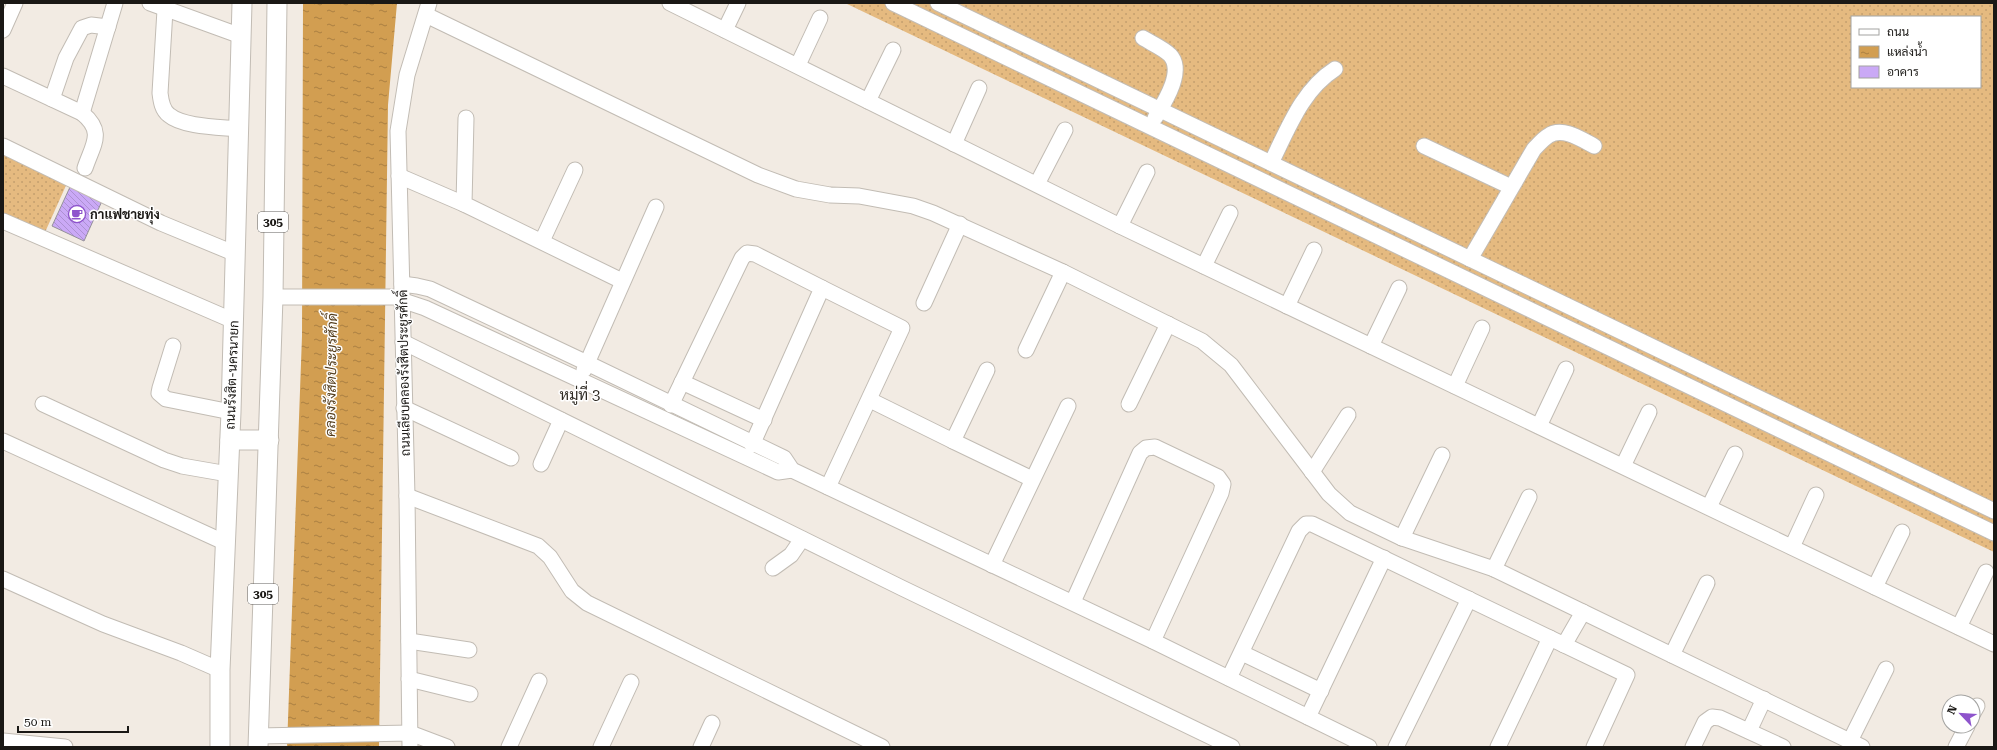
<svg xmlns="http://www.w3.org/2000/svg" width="1997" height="750" font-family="'Roboto Serif',Sarabun,serif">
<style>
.grass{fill:url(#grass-dots);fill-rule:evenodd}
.water{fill:url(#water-ripples)}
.building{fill:url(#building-back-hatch);stroke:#95929a}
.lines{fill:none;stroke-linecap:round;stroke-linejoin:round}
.minor-casing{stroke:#c2bcb4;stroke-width:17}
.major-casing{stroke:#c2bcb4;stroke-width:21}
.minor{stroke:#fff;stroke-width:15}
.major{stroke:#fff;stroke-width:19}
.labels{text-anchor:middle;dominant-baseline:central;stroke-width:3;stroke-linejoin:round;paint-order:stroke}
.shield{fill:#fff;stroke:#5f5d5b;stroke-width:1}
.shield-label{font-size:12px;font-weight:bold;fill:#1a1815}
.poi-label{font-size:13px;font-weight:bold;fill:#1a1815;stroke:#fff;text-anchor:start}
.street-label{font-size:13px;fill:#1a1815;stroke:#fff}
.water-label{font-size:14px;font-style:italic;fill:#543d1c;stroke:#fff}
.quarter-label{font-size:15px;fill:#2f2b24;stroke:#fff}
</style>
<defs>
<pattern id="grass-dots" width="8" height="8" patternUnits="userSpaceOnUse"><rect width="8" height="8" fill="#e5ba80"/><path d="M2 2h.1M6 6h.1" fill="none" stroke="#c49f6e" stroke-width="1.8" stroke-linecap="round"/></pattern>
<pattern id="water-ripples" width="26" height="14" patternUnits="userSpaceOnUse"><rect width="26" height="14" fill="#d29e51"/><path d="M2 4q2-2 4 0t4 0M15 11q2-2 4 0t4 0" fill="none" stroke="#aa8042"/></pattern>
<pattern id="building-back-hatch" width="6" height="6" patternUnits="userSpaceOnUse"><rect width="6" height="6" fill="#caa9f6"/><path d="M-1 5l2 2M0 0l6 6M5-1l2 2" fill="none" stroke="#ad91d2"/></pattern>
</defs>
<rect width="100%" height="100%" fill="#f2ebe3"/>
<g class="grass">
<path d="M845 3H1994V552ZM1852 17H1980V87H1852Z"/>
<polygon points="3,151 68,181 42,239 3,221"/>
</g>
<polygon class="water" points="303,3 397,3 388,105 379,747 287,747 302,336"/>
<polygon class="building" points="70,187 102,201 84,241 52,226"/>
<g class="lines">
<g class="minor-casing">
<g id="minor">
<polyline points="150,3 241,36"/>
<polyline points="670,3 1120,226 1994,644"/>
<polyline points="893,3 1994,533"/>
<polyline points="938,3 1994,511"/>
<path d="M165 10 160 93C161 101 162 110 169 115 183 127 220 127 239 129"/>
<polyline points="426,15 758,175 796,189 830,195 859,196 913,206 933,213 1063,272 1202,341 1231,365 1329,494 1350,513 1402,538 1494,569 1862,747"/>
<polyline points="3,30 15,3"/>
<polyline points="725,30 738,3"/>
<path d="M1143 38C1151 43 1163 48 1170 55 1185 71 1164 103 1155 118"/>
<polyline points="798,65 820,18"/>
<path d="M3 76 82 113C105 132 93 144 85 168"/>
<polyline points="52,99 66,58 82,28 91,25 108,27"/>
<polyline points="868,101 893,50"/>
<polyline points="82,113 115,3"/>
<polyline points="466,118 464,204 622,281"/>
<polyline points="954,144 979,88"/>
<polyline points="3,146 161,223 236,254"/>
<polyline points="1424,146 1511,187"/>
<path d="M1271 163C1288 129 1302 90 1335 69"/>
<polyline points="399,176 464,204"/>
<polyline points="1037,184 1065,130"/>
<polyline points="3,221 234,321"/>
<polyline points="1120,226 1147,172"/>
<polyline points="542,241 575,170"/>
<path d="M1470 259 1534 149C1538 145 1543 139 1548 136 1562 126 1581 139 1594 146"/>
<polyline points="1204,266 1230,213"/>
<polyline points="402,284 417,286 430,289 587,363 784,458 792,470 1153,641 1369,747"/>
<polyline points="822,288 902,328 828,487"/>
<polyline points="273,297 401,297"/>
<polyline points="401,300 425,308 778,472 792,470"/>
<polyline points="924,303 960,224"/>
<polyline points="1287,306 1314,250"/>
<polyline points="403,342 902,588 1232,747"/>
<polyline points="173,346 160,388 159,393 166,399 231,412"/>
<polyline points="1371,346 1399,288"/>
<polyline points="1026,350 1063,272"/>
<polyline points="584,370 656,207"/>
<polyline points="682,382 764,420"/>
<polyline points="1455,386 1482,328"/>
<polyline points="870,400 953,441 987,370"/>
<polyline points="43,404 164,460 182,466 228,474"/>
<polyline points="1129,404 1168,324"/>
<polyline points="671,405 742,258 747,253 755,254 822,288 752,445"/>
<polyline points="404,408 511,458"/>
<polyline points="1539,426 1566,369"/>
<polyline points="3,441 226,543"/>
<polyline points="953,441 1032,479"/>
<polyline points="541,464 561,420"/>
<polyline points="1623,466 1649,412"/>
<polyline points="1312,472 1348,415"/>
<polyline points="407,496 538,546 550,557 572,591 587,603 882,747"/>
<polyline points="1709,507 1735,454"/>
<polyline points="1402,538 1442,455"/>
<polyline points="1792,547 1816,495"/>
<polyline points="992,565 1068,406"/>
<polyline points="773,568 791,555 802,539"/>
<polyline points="1494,569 1529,497"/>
<polyline points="3,579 103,624 181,653 220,670"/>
<polyline points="1875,587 1902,532"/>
<polyline points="1073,602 1140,453 1146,448 1155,447 1218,477 1223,484 1221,493 1153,641"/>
<polyline points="1959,627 1986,572"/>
<polyline points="409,641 469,650"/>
<polyline points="1564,645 1583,612"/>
<polyline points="1242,653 1321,691"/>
<polyline points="1672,655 1707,583"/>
<polyline points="1229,678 1299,531 1306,524 1312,524 1627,675 1594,747"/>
<polyline points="409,679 470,694"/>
<polyline points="1973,713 1977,706"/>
<polyline points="1308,717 1384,558"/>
<polyline points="1749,731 1764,699"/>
<polyline points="258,736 410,733 447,747"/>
<polyline points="3,741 65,747"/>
<polyline points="1850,741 1886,669"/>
<polyline points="410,747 407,496 398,131 407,75 429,3"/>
<polyline points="509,747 539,681"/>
<polyline points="601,747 631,682"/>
<polyline points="701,747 712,723"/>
<polyline points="1396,747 1469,599"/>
<polyline points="1498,747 1550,638"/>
<polyline points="1693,747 1705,722 1712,717 1720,718 1783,747"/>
<polyline points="1956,747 1967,726"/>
</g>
</g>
<g class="major-casing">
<g id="major">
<polyline points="230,440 269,440"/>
<polyline points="220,747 220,670 231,412 242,3"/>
<polyline points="258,747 273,297 277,3"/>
</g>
</g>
<use href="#minor" class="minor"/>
<use href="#major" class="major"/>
</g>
<defs>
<g id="cafe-ring" transform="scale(0.9)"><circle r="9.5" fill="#fff" stroke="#8e54cc" stroke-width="1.5"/><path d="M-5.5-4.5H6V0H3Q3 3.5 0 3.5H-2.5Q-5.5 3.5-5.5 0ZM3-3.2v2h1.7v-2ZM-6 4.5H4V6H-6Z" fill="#8e54cc"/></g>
</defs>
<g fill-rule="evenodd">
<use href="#cafe-ring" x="77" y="214"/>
</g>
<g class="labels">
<g class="shield">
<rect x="258" y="212" width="30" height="20" rx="3"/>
<rect x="248" y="584" width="30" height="20" rx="3"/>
</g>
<g class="shield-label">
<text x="273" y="222">305</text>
<text x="263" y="594">305</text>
</g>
<g class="poi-label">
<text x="90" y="214">กาแฟชายทุ่ง</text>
</g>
<g class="street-label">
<text transform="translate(404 373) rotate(-91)">ถนนเลียบคลองรังสิตประยูรศักดิ์</text>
<text transform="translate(232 375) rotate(-88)">ถนนรังสิต-นครนายก</text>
</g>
<g class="water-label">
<text transform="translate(331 375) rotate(-89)">คลองรังสิตประยูรศักดิ์</text>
</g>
<g class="quarter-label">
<text x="580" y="395">หมู่ที่ 3</text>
</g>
</g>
<rect width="1997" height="750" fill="none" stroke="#1a1815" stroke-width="8"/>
<rect x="1851" y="16" width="130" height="72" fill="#ffffff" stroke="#a3a3a1"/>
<rect x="1859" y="29" width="20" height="6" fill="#ffffff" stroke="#a3a3a1"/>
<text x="1887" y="36" font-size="12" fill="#1a1815">ถนน</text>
<rect x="1859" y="46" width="20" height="12" fill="url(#water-ripples)" stroke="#a3a3a1"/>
<text x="1887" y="56" font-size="12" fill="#1a1815">แหล่งน้ำ</text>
<rect x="1859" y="66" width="20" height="12" fill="#caa9f6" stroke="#a3a3a1"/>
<text x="1887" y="76" font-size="12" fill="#1a1815">อาคาร</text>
<g transform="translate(1961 714) rotate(295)"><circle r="19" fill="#ffffff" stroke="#a3a3a1"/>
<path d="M0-3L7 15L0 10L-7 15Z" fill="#8e54cc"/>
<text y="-6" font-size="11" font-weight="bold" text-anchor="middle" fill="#1a1815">N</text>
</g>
<path d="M18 726v6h110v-6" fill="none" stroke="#1a1815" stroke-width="2"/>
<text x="24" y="726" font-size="12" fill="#1a1815" stroke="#ffffff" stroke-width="3" paint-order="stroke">50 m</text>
</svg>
